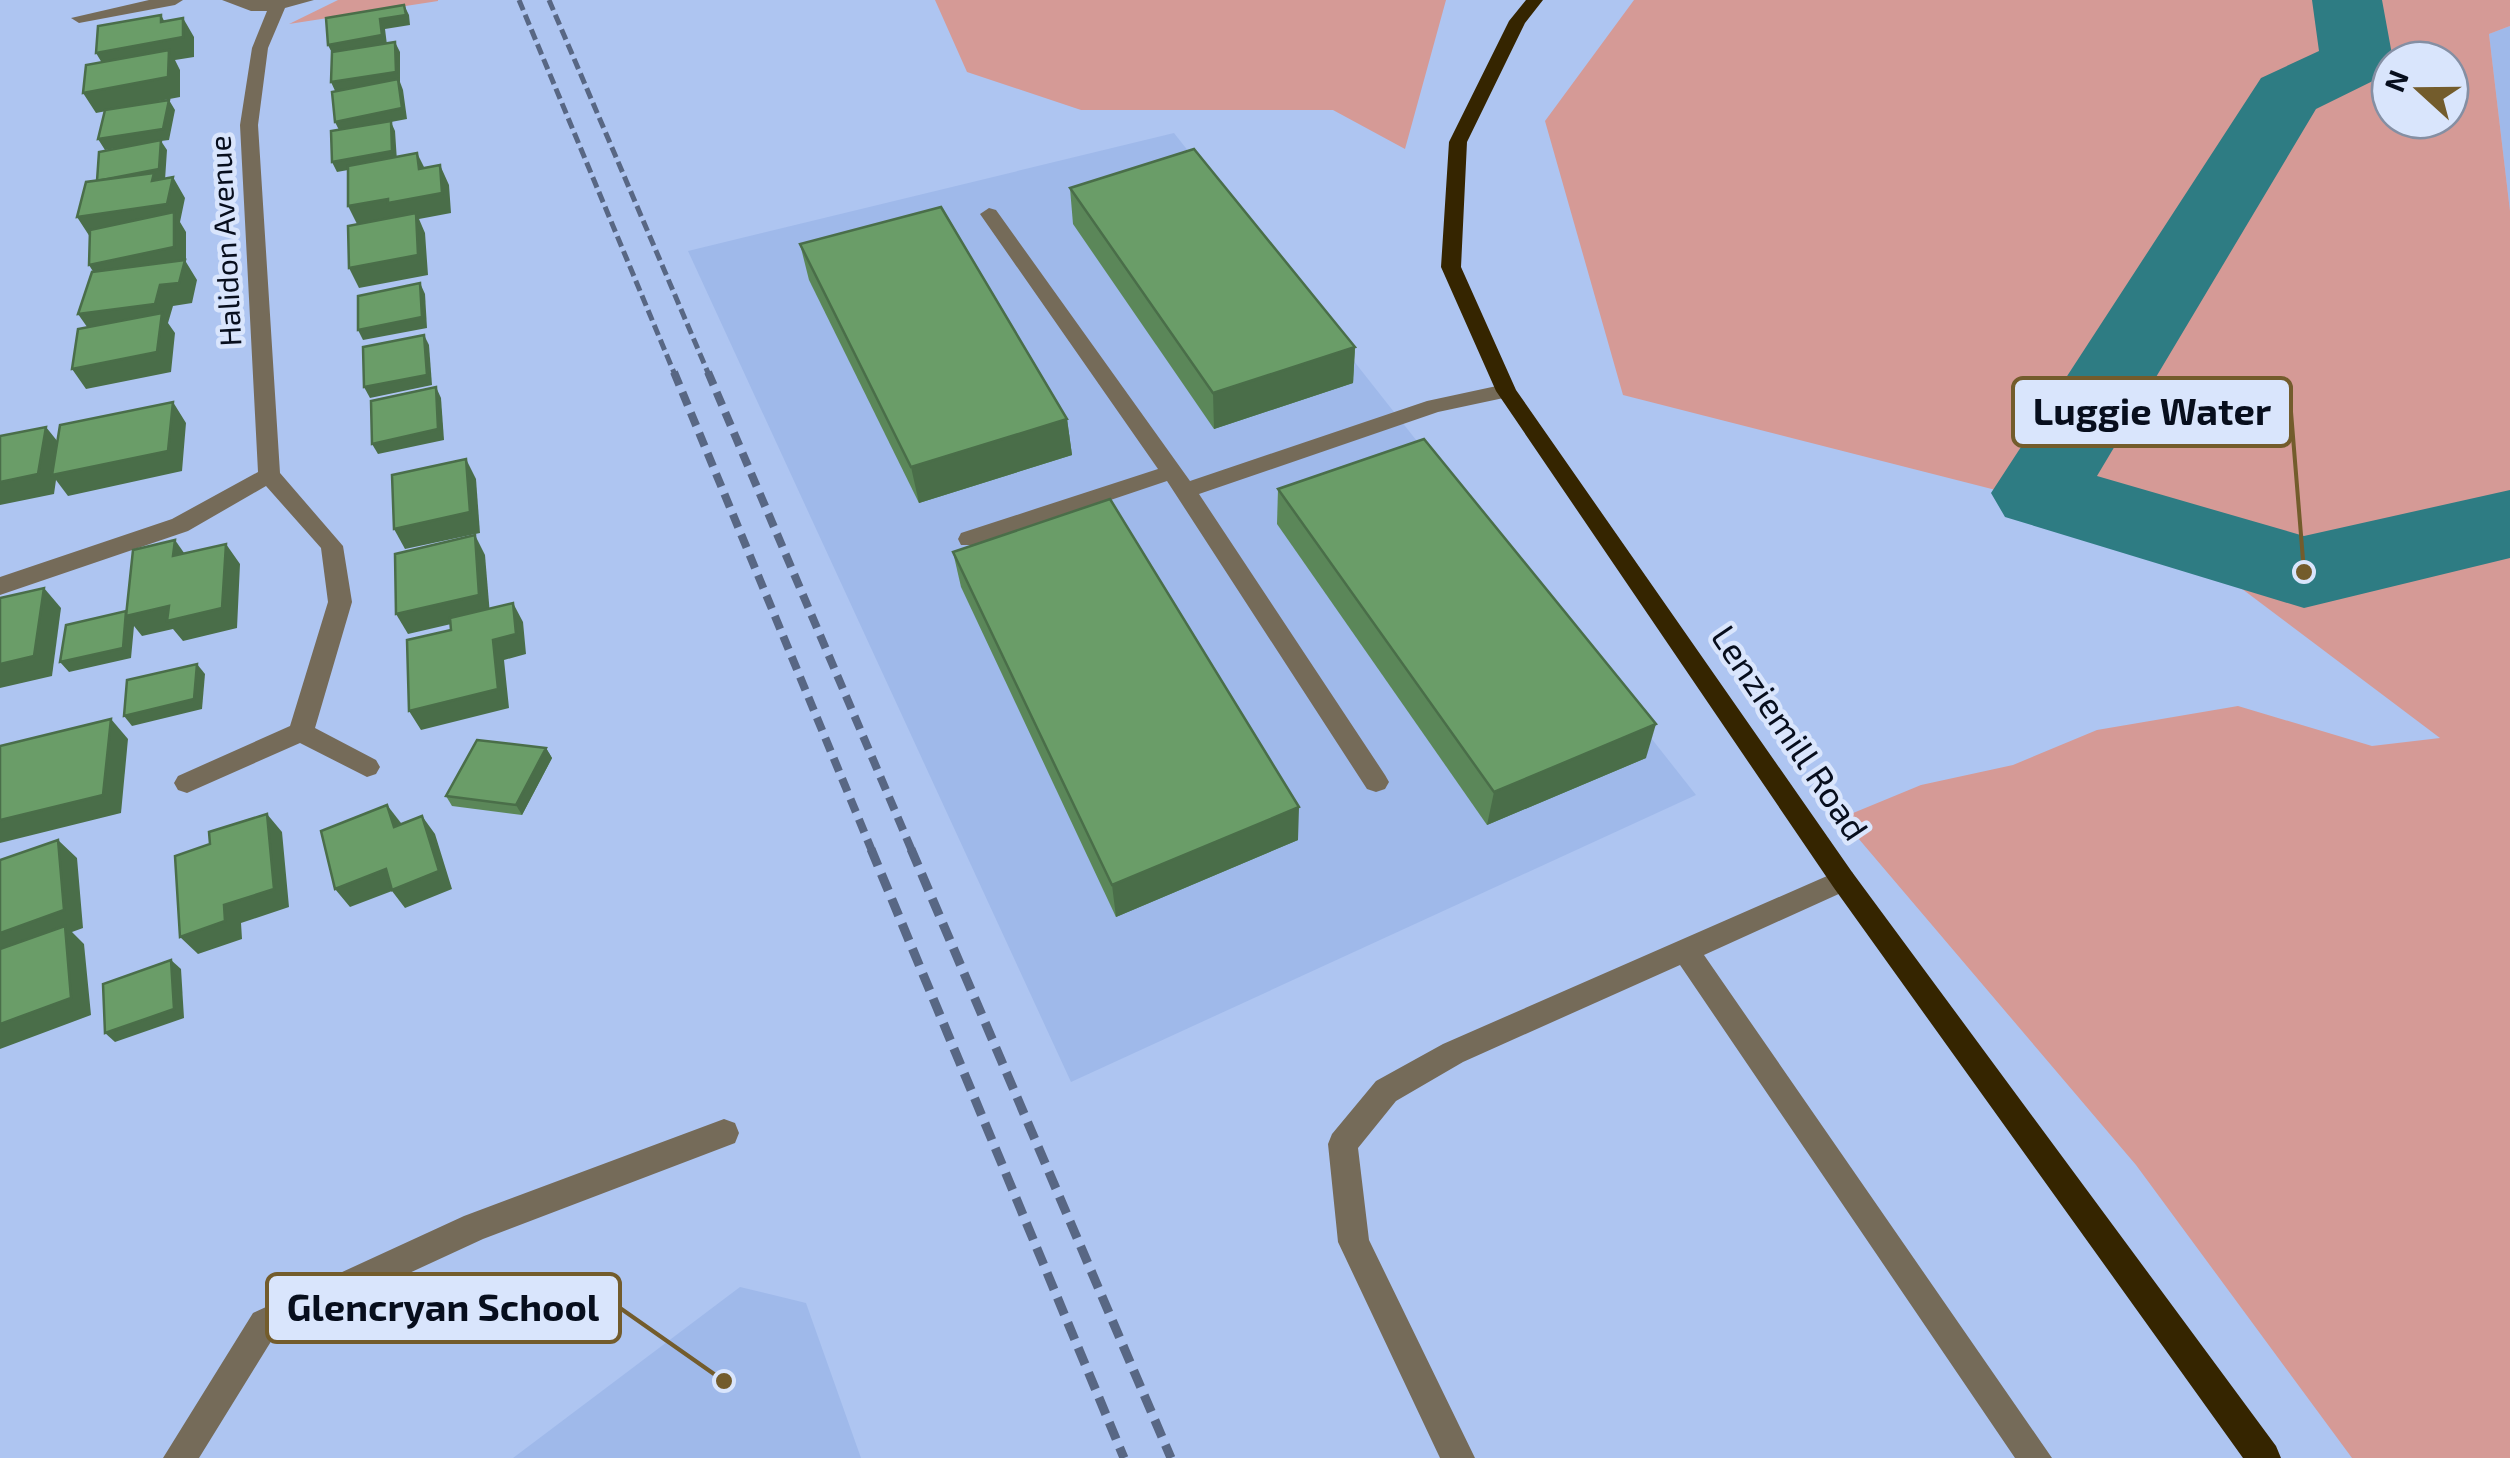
<svg xmlns="http://www.w3.org/2000/svg" width="2510" height="1458" font-family="'Exo 2',sans-serif">
<style>
.built{fill:#9fb9ea}
.green{fill:#d59a96;fill-rule:evenodd}
.lines{fill:none;stroke-linecap:round;stroke-linejoin:round}
.river{fill:#2e7c83;fill-rule:evenodd}
.minor{fill:#756b59;fill-rule:evenodd}
.major{fill:#352500;fill-rule:evenodd}
.rail-far2{stroke:#586784;stroke-width:5;stroke-dasharray:11 5;stroke-linecap:butt}
.rail-far1{stroke:#586784;stroke-width:8;stroke-dasharray:14 8;stroke-linecap:butt}
.rail{stroke:#586784;stroke-width:9;stroke-dasharray:18 9;stroke-linecap:butt}
.wall{fill:#5b8759}
.shaded-wall{fill:#4a6e49}
.building{fill:#6a9d68;stroke:#4a6e49;stroke-width:2.5}
.labels{text-anchor:middle;dominant-baseline:central;stroke-width:9;stroke-linejoin:round;paint-order:stroke}
.far-street-label{font-size:30px;fill:#070e1d;stroke:#d9e5fc}
.street-label{font-size:35px;fill:#070e1d;stroke:#d9e5fc}
.leader{fill:none;stroke:#735c2c;stroke-width:4}
.callout-dot{fill:#735c2c;stroke:#d9e5fc;stroke-width:4}
.callout{fill:#d9e5fc;stroke:#735c2c;stroke-width:4}
.callout-label{font-size:38px;text-anchor:middle;font-weight:bold;fill:#070e1d}
</style>
<rect width="100%" height="100%" fill="#aec5f1"/>
<g class="built">
<polygon points="2510,26 2510,211 2489,34"/>
<polygon points="1174,133 1696,795 1071,1082 688,251"/>
<polygon points="740,1287 806,1303 861,1458 513,1458"/>
</g>
<g class="green">
<polygon points="338,0 438,0 438,1 289,24"/>
<polygon points="935,0 1446,0 1405,149 1333,110 1081,110 967,72"/>
<path d="M1634 0H2510V26L2489 34 2510 211V1458H2352L2136 1165 1841 818 1921 785 2013 765 2097 730 2238 706 2372 746 2440 738 2169 534 1623 395 1545 121ZM2390 60H2450V120H2390Z"/>
</g>
<g class="lines">
<polygon class="river" points="2312,0 2382,0 2393,60 2383,76 2316,109 2097,476 2304,536 2510,490 2510,558 2304,608 2005,517 1991,493 2261,78 2319,51"/>
<g class="minor">
<polygon points="149,0 183,0 175,5 79,23 71,18"/>
<polygon points="222,0 314,0 285,8 268,48 258,125 280,473 343,546 352,602 315,728 376,760 380,767 376,774 367,777 300,743 187,793 178,790 174,783 178,776 290,726 328,602 321,548 266,486 188,531 0,595 0,577 172,519 258,472 240,125 252,48 267,11 251,11"/>
<polygon points="989,208 996,210 1190,481 1427,401 1506,384 1513,386 1516,391 1513,396 1438,412 1199,494 1385,775 1389,782 1385,789 1376,792 1367,789 1167,481 977,545 961,545 958,539 961,533 1158,469 980,214"/>
<polygon points="1843,869 1852,872 1856,880 1852,888 1704,955 2052,1458 2015,1458 1680,965 1463,1062 1396,1101 1358,1148 1369,1240 1475,1458 1440,1458 1338,1242 1328,1144 1332,1134 1376,1081 1443,1044"/>
<polygon points="724,1119 735,1123 739,1133 735,1143 483,1239 275,1335 199,1458 163,1458 253,1313 464,1216"/>
</g>
<polygon class="major" points="1526,0 1543,0 1525,23 1467,142 1461,267 1516,390 1852,872 2276,1446 2281,1458 2243,1458 1834,888 1496,391 1441,267 1449,142 1509,21"/>
<g class="rail-far2">
<polyline points="519,0 675,375"/>
<polyline points="549,0 709,375"/>
</g>
<g class="rail-far1">
<polyline points="674,372 872,851"/>
<polyline points="708,372 912,851"/>
</g>
<g class="rail">
<polyline points="871,849 1124,1458"/>
<polyline points="911,849 1171,1458"/>
</g>
</g>
<g class="wall">
<polygon points="1070,188 1355,347 1353,383 1214,429 1073,224"/>
<polygon points="800,244 1067,419 1072,455 919,503 809,280"/>
<polygon points="1278,489 1646,758 1487,825 1277,524"/>
<polygon points="953,552 1298,840 1116,917 961,587"/>
<polygon points="546,748 552,758 522,815 452,806 446,796"/>
</g>
<g class="shaded-wall">
<polygon points="404,5 409,15 410,25 385,29 387,45 333,55 328,45"/>
<polygon points="161,15 171,34 183,18 194,37 194,57 175,60 180,70 180,97 96,113 83,93 108,73 96,53 161,22"/>
<polygon points="395,42 400,52 400,82 403,90 407,119 391,122 395,131 397,161 337,172 332,162 340,132 335,122 336,93 331,82"/>
<polygon points="169,100 175,110 169,140 161,141 167,150 165,180 103,192 161,141 105,150 98,139"/>
<polygon points="417,153 427,173 419,169"/>
<polygon points="440,165 449,185 451,213 419,219 425,233 428,275 359,288 349,268 358,226 348,206"/>
<polygon points="173,177 185,198 180,222 186,232 186,262 197,280 192,303 173,306 168,323 175,333 171,372 86,389 72,369 92,334 78,314 102,286 89,265 90,237 77,217"/>
<polygon points="420,283 425,294 427,328 363,340 358,330"/>
<polygon points="424,335 429,345 432,385 370,398 364,387"/>
<polygon points="1355,347 1353,383 1214,429 1213,393"/>
<polygon points="436,387 441,398 444,440 378,454 372,444"/>
<polygon points="173,402 186,423 182,471 68,496 56,480 54,494 0,505 0,482 46,427 62,447"/>
<polygon points="1067,419 1072,455 919,503 911,467"/>
<polygon points="466,459 476,479 480,533 405,549 394,529"/>
<polygon points="475,535 485,555 490,615 408,634 396,614"/>
<polygon points="175,540 189,560 173,556"/>
<polygon points="226,544 240,564 237,628 183,641 173,629 142,636 134,626 131,658 69,672 60,662 126,611"/>
<polygon points="44,588 61,608 52,676 0,688 0,664"/>
<polygon points="513,603 523,622 526,654 504,660 509,708 421,730 409,711 493,640"/>
<polygon points="197,664 205,674 202,709 132,726 124,716"/>
<polygon points="111,719 128,739 121,813 0,843 0,820"/>
<polygon points="1656,724 1646,758 1487,825 1494,792"/>
<polygon points="546,748 552,758 522,815 516,805"/>
<polygon points="387,805 401,823 408,846 394,827"/>
<polygon points="1299,807 1298,840 1116,917 1112,885"/>
<polygon points="267,814 282,832 289,907 241,923 242,939 198,954 180,937 224,905"/>
<polygon points="422,816 435,834 452,889 405,908 392,891 350,907 335,889"/>
<polygon points="58,840 77,858 83,928 72,932 84,944 91,1015 0,1049 0,933"/>
<polygon points="171,960 181,969 184,1018 115,1042 105,1033"/>
</g>
<g class="building">
<polygon points="404,5 406,15 380,19 382,35 328,45 326,18"/>
<polygon points="161,15 161,22 183,18 183,37 96,53 98,26"/>
<polygon points="395,42 396,72 331,82 332,52"/>
<polygon points="169,50 168,77 83,93 86,65"/>
<polygon points="398,79 402,108 335,122 332,92"/>
<polygon points="169,100 163,129 98,139 105,110"/>
<polygon points="391,121 392,151 332,162 331,131"/>
<polygon points="161,140 159,169 97,181 99,152"/>
<polygon points="1194,149 1355,347 1213,393 1070,188"/>
<polygon points="417,153 419,169 440,165 442,193 388,203 388,199 348,206 348,166"/>
<polygon points="154,173 152,181 173,177 167,204 77,217 86,182"/>
<polygon points="941,207 1067,419 911,467 800,244"/>
<polygon points="174,212 174,247 89,265 90,230"/>
<polygon points="416,213 418,255 349,268 348,226"/>
<polygon points="185,260 179,283 160,285 155,304 78,314 92,272"/>
<polygon points="420,283 422,317 358,330 358,296"/>
<polygon points="162,313 157,352 72,369 78,329"/>
<polygon points="424,335 427,375 364,387 363,347"/>
<polygon points="436,387 438,429 372,444 371,401"/>
<polygon points="173,402 168,451 52,475 60,425"/>
<polygon points="46,427 38,474 0,482 0,436"/>
<polygon points="1424,439 1656,724 1494,792 1278,489"/>
<polygon points="466,459 470,512 394,529 392,475"/>
<polygon points="1110,499 1299,807 1112,885 953,552"/>
<polygon points="475,535 479,595 396,614 395,554"/>
<polygon points="175,540 173,556 226,544 222,608 167,621 169,606 126,616 133,550"/>
<polygon points="44,588 34,656 0,664 0,598"/>
<polygon points="513,603 516,634 493,640 498,689 409,711 407,640 451,630 450,618"/>
<polygon points="126,611 123,648 60,662 66,625"/>
<polygon points="197,664 194,699 124,716 127,680"/>
<polygon points="111,719 103,795 0,820 0,746"/>
<polygon points="477,740 546,748 516,805 446,796"/>
<polygon points="387,805 394,827 422,816 439,871 392,890 386,869 335,889 321,831"/>
<polygon points="267,814 274,889 224,905 225,921 180,937 175,856 210,844 209,832"/>
<polygon points="58,840 64,910 0,933 0,860"/>
<polygon points="65,926 71,998 0,1024 0,949"/>
<polygon points="171,960 174,1009 105,1033 103,984"/>
</g>
<g class="labels">
<g class="far-street-label">
<text transform="translate(224 241) rotate(-93)">Halidon Avenue</text>
</g>
<g class="street-label">
<text transform="translate(1791 732) rotate(56)">Lenziemill Road</text>
</g>
</g>
<path class="leader" d="M2304 572L2291 412M724 1381L620 1308"/>
<g class="callout-dot">
<circle cx="2304" cy="572" r="10"/>
<circle cx="724" cy="1381" r="10"/>
</g>
<g class="callout">
<rect x="2013" y="378" width="278" height="68" rx="10"/>
<rect x="267" y="1274" width="353" height="68" rx="10"/>
</g>
<g class="callout-label">
<text x="2152" y="425">Luggie Water</text>
<text x="443" y="1321">Glencryan School</text>
</g>
<g transform="translate(2420 90) rotate(291)"><circle r="48" fill="#d9e5fc" stroke="#858fa3" stroke-width="2.5"/>
<path d="M0-8L18 38L0 25L-18 38Z" fill="#735c2c"/>
<text y="-15" font-size="28" font-weight="bold" text-anchor="middle" fill="#070e1d">N</text>
</g>
</svg>
